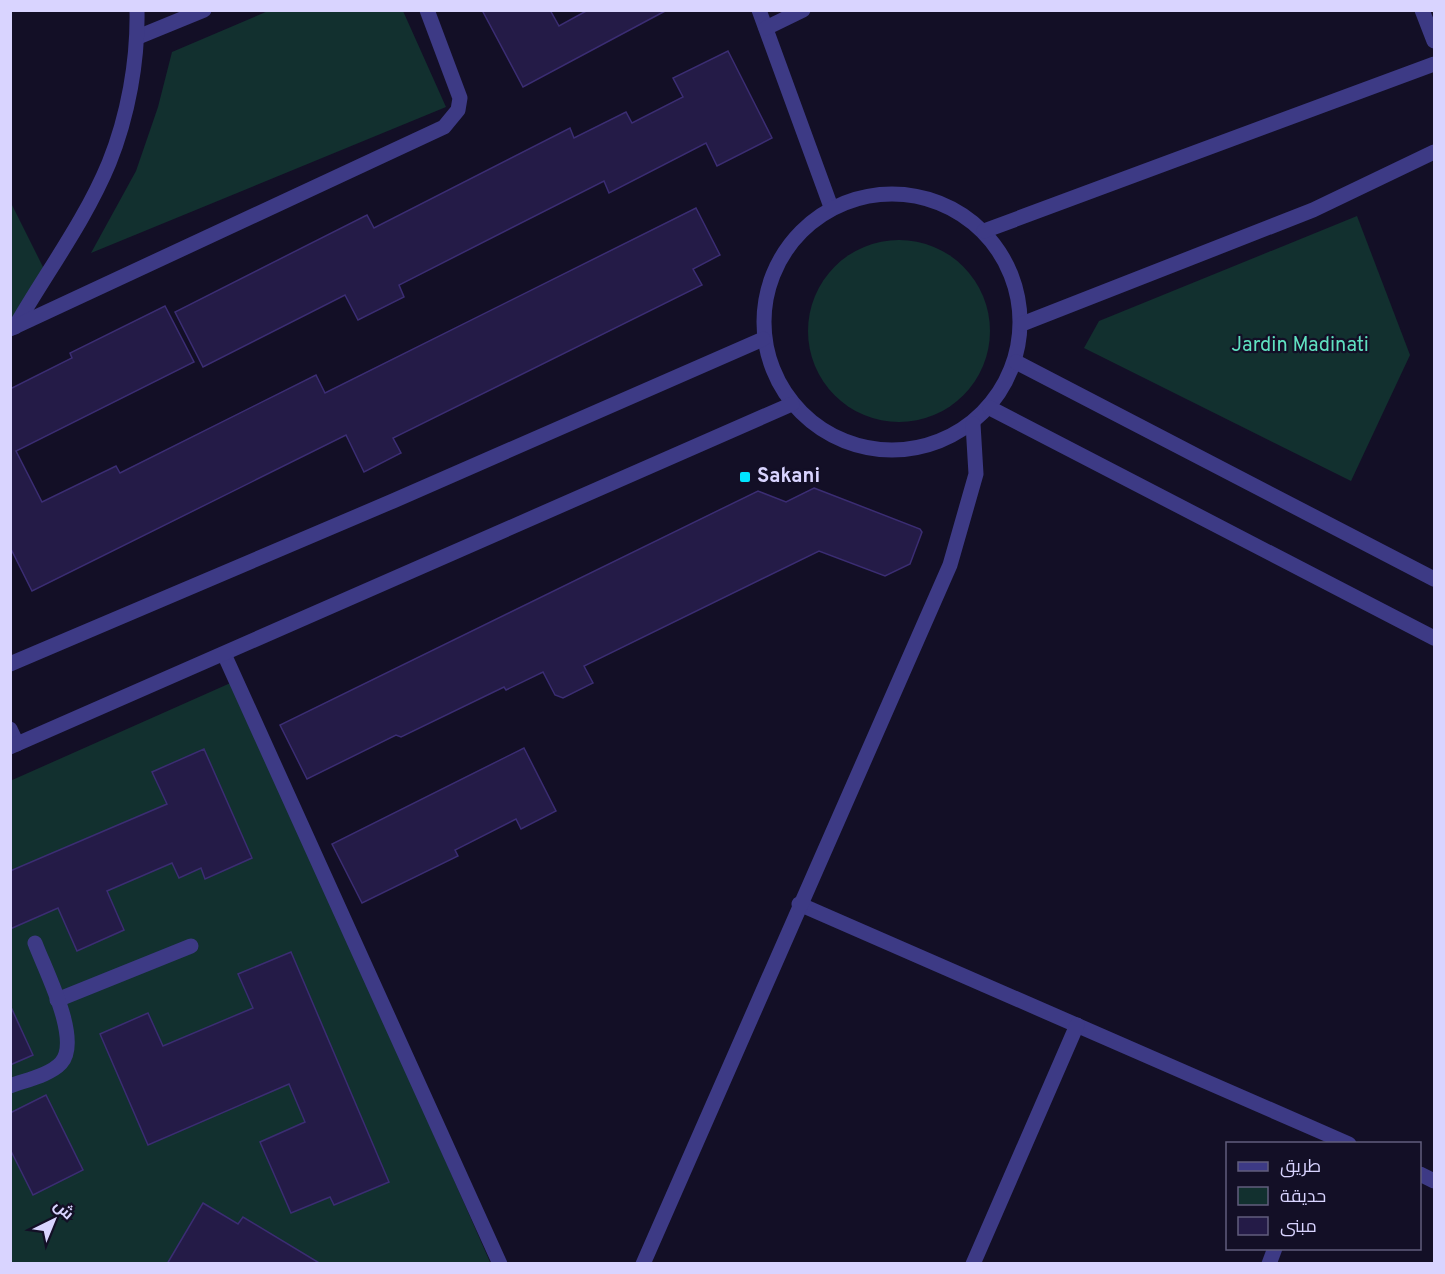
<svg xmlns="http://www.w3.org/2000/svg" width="1445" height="1274" font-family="Overpass,Cairo,sans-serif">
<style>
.green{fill:#12302f}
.building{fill:#241b47;stroke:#3b2d73;stroke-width:1.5}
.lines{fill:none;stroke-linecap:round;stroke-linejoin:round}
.minor{stroke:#3d3a85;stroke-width:15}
.poi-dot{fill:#00e5ff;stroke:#130f26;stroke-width:2}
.labels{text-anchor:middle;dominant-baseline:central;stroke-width:4.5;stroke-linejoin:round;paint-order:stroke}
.park-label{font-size:20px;fill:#5fe0c0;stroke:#130f26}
.poi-label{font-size:20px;font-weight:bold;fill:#d9d4ff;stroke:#130f26;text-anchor:start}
</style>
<rect width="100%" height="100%" fill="#130f26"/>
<g class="green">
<polygon points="268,11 403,11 446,107 91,253 136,171 158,107 172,52"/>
<polygon points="10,201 46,273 10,329"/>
<polygon points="1357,216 1410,355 1351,481 1084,348 1099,321"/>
<circle cx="899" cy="331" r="91"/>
<polygon points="235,681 490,1262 488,1263 11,1263 10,781"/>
</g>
<g class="building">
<polygon points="482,10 550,10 559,26 588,10 667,10 523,87"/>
<polygon points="728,51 772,138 717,166 706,143 609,193 604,181 399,285 404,297 358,320 345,295 203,367 175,312 367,215 374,228 570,128 574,138 626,112 632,123 683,97 673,78"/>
<polygon points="696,208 720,255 693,269 702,285 393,438 401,453 364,472 346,435 32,591 10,547 10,389 72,358 70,353 165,306 194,362 16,451 42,502 116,466 120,473 316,375 325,393"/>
<polygon points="814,488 920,529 922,532 910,564 885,576 819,551 584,666 593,683 563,698 555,695 543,672 506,690 504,687 401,737 396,735 307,779 280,725 758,491 786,502"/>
<polygon points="524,748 556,811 521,829 516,819 455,850 458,856 362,903 332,844"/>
<polygon points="204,749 252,858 205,879 201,868 179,878 172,863 107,891 124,930 77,951 58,908 10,929 10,871 167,804 152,772"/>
<polygon points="291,952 389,1182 334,1205 330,1197 291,1213 260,1142 305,1122 289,1084 148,1145 100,1034 148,1013 163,1046 253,1008 238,974"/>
<polygon points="10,1005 33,1055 10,1065"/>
<polygon points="46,1095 83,1170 33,1195 10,1149 10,1113"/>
<polygon points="203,1203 238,1224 243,1217 321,1264 167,1264"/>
</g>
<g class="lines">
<g class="minor">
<polyline points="759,10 831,207"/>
<polyline points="1422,10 1434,41"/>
<polyline points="766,28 803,10"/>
<polyline points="138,37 204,10"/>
<circle cx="892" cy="322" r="128"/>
<polyline points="984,231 1434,64"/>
<polyline points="1022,324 1313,210 1434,152"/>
<path d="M15 327C46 273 85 221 109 163 128 116 138 61 137 10"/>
<polyline points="10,329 444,127 458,110 460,98 427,10"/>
<polyline points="1016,362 1434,579"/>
<polyline points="990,408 1434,638"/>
<polyline points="224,654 500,1264"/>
<polyline points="10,664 393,501 763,339"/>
<polyline points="10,729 17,744"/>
<polyline points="10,747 792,404"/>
<polyline points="799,904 1349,1144"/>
<polyline points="57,1000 191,946"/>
<path d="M10 1086C26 1080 50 1075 61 1063 82 1040 45 970 35 943"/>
<polyline points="1420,1174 1434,1181"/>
<polyline points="643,1264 950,565 976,474 973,424"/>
<polyline points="973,1264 1077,1025"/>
<polyline points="1269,1264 1275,1248"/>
</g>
</g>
<rect class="poi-dot" x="739" y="471" width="12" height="12" rx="3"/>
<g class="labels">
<g class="park-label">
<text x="1300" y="346">Jardin Madinati</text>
</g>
<g class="poi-label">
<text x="757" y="477">Sakani</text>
</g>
</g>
<rect width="1445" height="1274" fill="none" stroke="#d9d4ff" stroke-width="24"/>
<rect x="1226" y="1142" width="195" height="108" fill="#130f26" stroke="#625e7d" stroke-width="1.5"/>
<rect x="1238" y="1162" width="30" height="9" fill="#3d3a85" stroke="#625e7d" stroke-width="1.5"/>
<text x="1280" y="1172" font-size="18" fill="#d9d4ff">طريق</text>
<rect x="1238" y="1187" width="30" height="18" fill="#12302f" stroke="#625e7d" stroke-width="1.5"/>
<text x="1280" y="1202" font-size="18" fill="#d9d4ff">حديقة</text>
<rect x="1238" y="1217" width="30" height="18" fill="#241b47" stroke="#625e7d" stroke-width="1.5"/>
<text x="1280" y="1232" font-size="18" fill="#d9d4ff">مبنى</text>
<g transform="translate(54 1220) rotate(43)" stroke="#130f26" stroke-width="4.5" paint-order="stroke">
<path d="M0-4.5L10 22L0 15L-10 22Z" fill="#d9d4ff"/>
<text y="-9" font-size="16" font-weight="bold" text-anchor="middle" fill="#d9d4ff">ش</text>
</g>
</svg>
